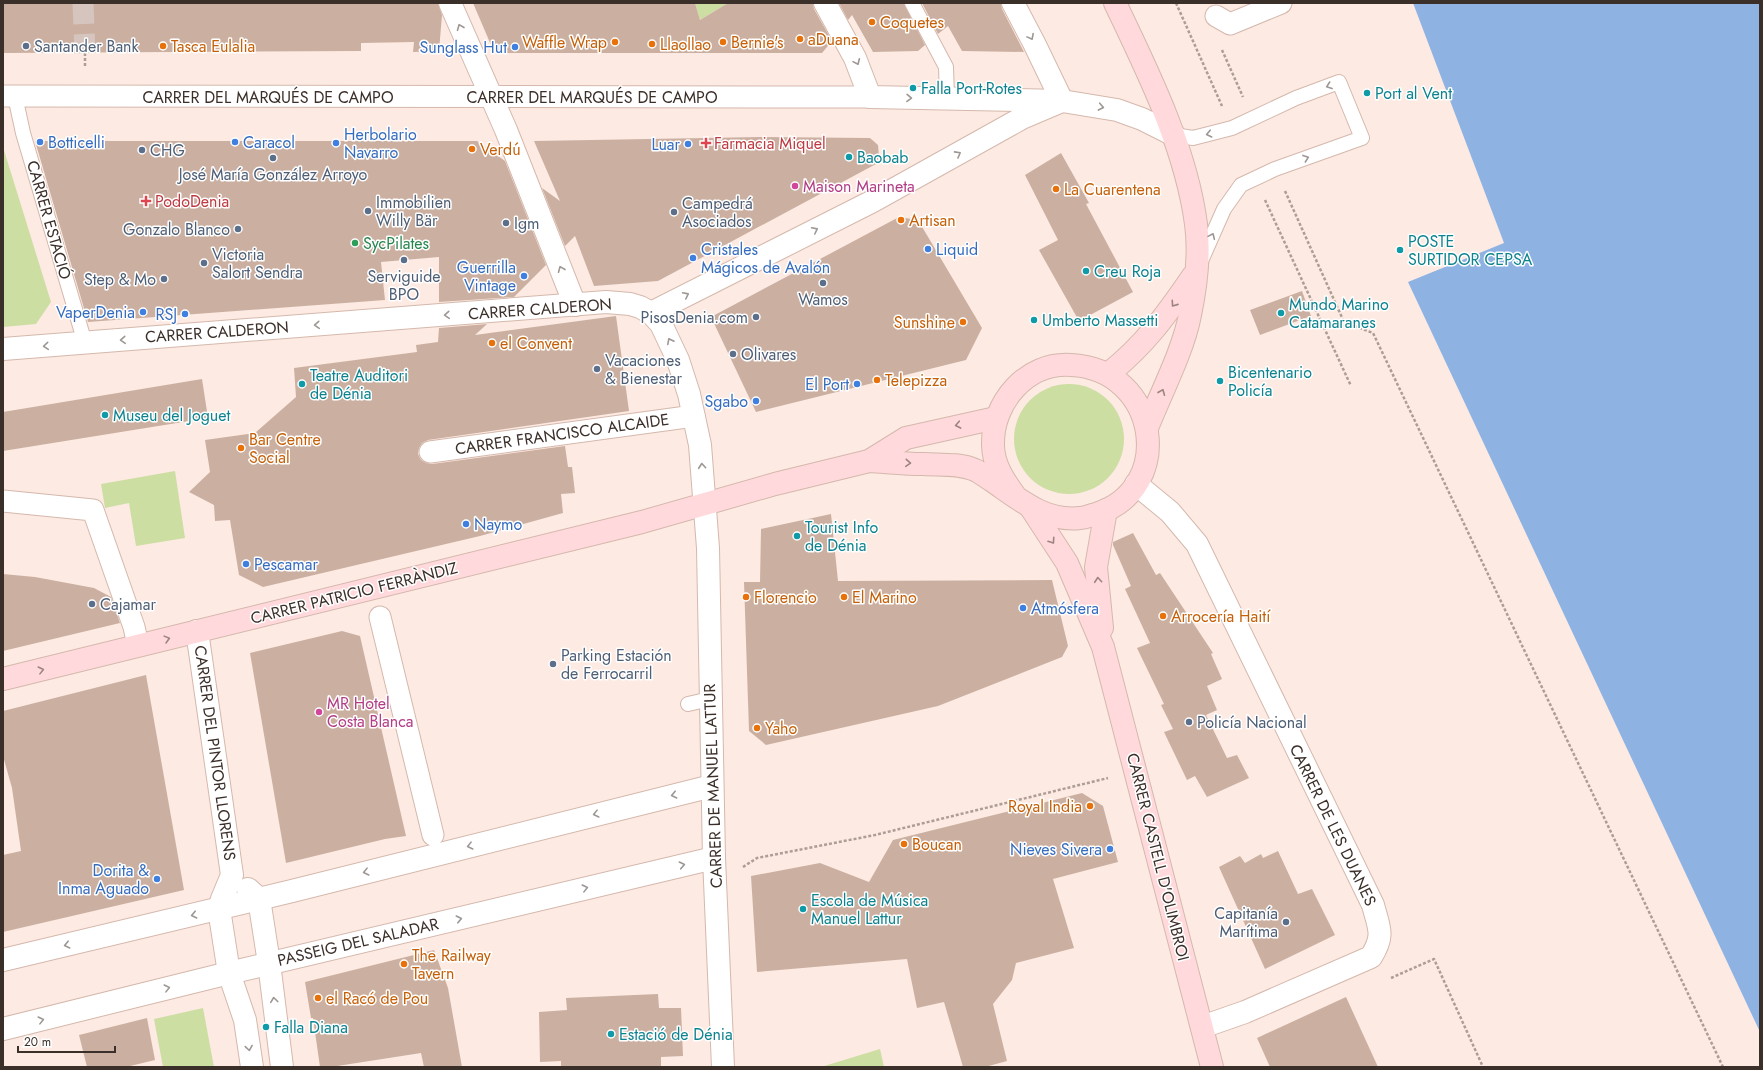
<svg xmlns="http://www.w3.org/2000/svg" width="1763" height="1070" font-family="Jost,sans-serif">
<style>
.green{fill:#cddea3}
.water{fill:#8eb3e3}
.building{fill:#cbb0a1}
.lines{fill:none;stroke-linecap:round;stroke-linejoin:round}
.pedestrian-tunnel{stroke:#d6c5be;stroke-width:21;stroke-dasharray:21 10;stroke-linecap:butt}
.service-casing{stroke:#d5b8ac;stroke-width:16}
.pedestrian-casing{stroke:#d5b8ac;stroke-width:23}
.minor-casing{stroke:#d5b8ac;stroke-width:24}
.secondary-casing{stroke:#d5b8ac;stroke-width:24}
.path{stroke:#ad9d97;stroke-width:2.5;stroke-dasharray:3 2;stroke-linecap:butt}
.service{stroke:#fff;stroke-width:14}
.pedestrian{stroke:#fff;stroke-width:21}
.minor{stroke:#fff;stroke-width:22}
.secondary{stroke:#ffd9db;stroke-width:22}
.oneway{stroke:#9d9794}
.oneway2{stroke:#9d8482}
.food-dot{fill:#e8710a;stroke:#fff;stroke-width:1.5}
.service-dot{fill:#5c6f8a;stroke:#fff;stroke-width:1.5}
.shop-dot{fill:#3f7fe0;stroke:#fff;stroke-width:1.5}
.culture-dot{fill:#0f9aa8;stroke:#fff;stroke-width:1.5}
.health-dot{fill:#e0444e;stroke:#fff;stroke-width:1.5}
.hotel-dot{fill:#d1479c;stroke:#fff;stroke-width:1.5}
.leisure-dot{fill:#2e9e5b;stroke:#fff;stroke-width:1.5}
.labels{text-anchor:middle;dominant-baseline:central;stroke-width:3;stroke-linejoin:round;paint-order:stroke}
.food-label{font-size:16px;fill:#c56008;stroke:#fff;text-anchor:start}
.service-label{font-size:16px;fill:#4e5e75;stroke:#fff;text-anchor:start}
.shop-label{font-size:16px;fill:#366cbe;stroke:#fff;text-anchor:end}
.culture-label{font-size:16px;fill:#0d838f;stroke:#fff;text-anchor:start}
.street-label{font-size:16px;fill:#3b2f2a;stroke:#fff}
.health-label{font-size:16px;fill:#be3a42;stroke:#fff;text-anchor:start}
.hotel-label{font-size:16px;fill:#b23c85;stroke:#fff;text-anchor:start}
.leisure-label{font-size:16px;fill:#27864d;stroke:#fff;text-anchor:start}
</style>
<rect width="100%" height="100%" fill="#fdeae3"/>
<g class="green">
<polygon points="695,3 728,3 700,20"/>
<polygon points="3,147 51,302 36,324 3,327"/>
<circle cx="1069" cy="439" r="55"/>
<polygon points="175,471 185,538 136,546 129,503 105,508 101,484"/>
<polygon points="203,1008 214,1067 163,1067 154,1019"/>
<polygon points="880,1049 884,1067 821,1067"/>
</g>
<polygon class="water" points="1413,3 1760,3 1760,1032 1408,282 1504,243"/>
<g class="building">
<polygon points="3,3 438,3 442,15 439,51 413,52 414,42 361,43 361,51 3,53"/>
<polygon points="473,3 695,3 700,20 728,3 813,3 814,9 832,41 822,53 506,53 495,50 491,45"/>
<polygon points="839,3 904,3 925,45 918,51 873,52 852,15 848,20"/>
<polygon points="922,3 1001,3 1002,9 1024,52 962,51 948,26 938,34"/>
<polygon points="761,137 870,138 878,145 879,156 876,164 658,281 594,286 575,236 565,246 542,188 560,201 534,141"/>
<polygon points="35,141 477,141 505,161 546,265 514,297 439,302 439,257 381,262 385,300 88,322"/>
<polygon points="1061,153 1089,203 1086,204 1133,292 1079,321 1039,250 1058,240 1025,175"/>
<polygon points="899,217 918,220 982,328 966,360 756,412 711,317"/>
<polygon points="1302,291 1311,316 1260,335 1250,310"/>
<polygon points="616,316 629,411 428,440 422,443 419,448 418,454 421,460 426,463 432,464 565,446 568,467 572,467 575,493 561,494 563,513 480,536 263,587 239,575 230,520 215,521 214,505 189,492 210,472 205,440 255,433 296,397 294,368 417,352 416,345 438,342 439,328 487,324 475,335"/>
<polygon points="202,379 208,418 3,451 3,412"/>
<polygon points="831,514 838,581 1052,580 1068,646 1062,657 938,706 766,745 749,731 744,582 760,582 761,529"/>
<polygon points="1133,533 1156,575 1160,573 1213,653 1211,654 1222,679 1207,686 1217,710 1206,715 1227,758 1237,755 1249,778 1207,797 1195,776 1187,780 1164,732 1173,729 1161,705 1164,704 1137,648 1150,643 1125,589 1131,586 1113,545 1113,542"/>
<polygon points="3,574 35,577 94,588 111,597 120,623 3,651"/>
<polygon points="342,631 360,636 406,836 385,839 286,863 250,653"/>
<polygon points="146,675 184,890 3,932 3,855 21,851 12,788 3,756 3,711"/>
<polygon points="1082,793 1103,806 1118,862 1053,879 1074,948 1016,963 1012,980 993,1004 1007,1061 985,1067 963,1067 944,1002 917,1008 907,959 757,972 751,876 820,863 869,882 893,840"/>
<polygon points="1278,851 1298,894 1312,889 1335,935 1265,969 1219,867 1240,856 1245,863 1261,854 1263,858"/>
<polygon points="434,950 448,988 462,1067 424,1067 421,1053 331,1067 320,1067 313,1018 311,1018 305,982"/>
<polygon points="658,994 659,1008 681,1008 683,1056 661,1057 661,1067 561,1067 561,1061 540,1062 539,1012 567,1010 566,998"/>
<polygon points="1346,997 1378,1067 1270,1067 1257,1038"/>
<polygon points="147,1018 155,1060 126,1067 87,1067 79,1035"/>
</g>
<g class="lines">
<polyline class="pedestrian-tunnel" points="83,3 85,53"/>
<g class="service-casing">
<g id="service">
<polyline points="912,3 946,67 947,98"/>
<polyline points="15,96 23,133 85,343"/>
<polyline points="1174,135 1193,138 1232,128 1296,98 1339,82 1362,138 1275,169 1241,185 1224,209 1201,261"/>
<polyline points="688,704 710,699"/>
</g>
</g>
<g class="pedestrian-casing">
<g id="pedestrian">
<polyline points="1216,16 1230,24 1281,3"/>
<polyline points="3,96 870,97"/>
<polyline points="430,452 694,416"/>
<polyline points="3,501 93,510 134,627 136,636"/>
<polyline points="380,617 433,835"/>
</g>
</g>
<g class="minor-casing">
<g id="minor">
<polyline points="450,3 506,130 575,305"/>
<polyline points="825,3 855,58 870,97 1062,101 1117,110 1142,119 1174,135"/>
<polyline points="1013,3 1034,43 1062,101"/>
<polyline points="651,313 873,201 1022,118 1062,101"/>
<polyline points="3,349 606,302 630,304 640,307 651,313 661,324 678,360 689,394 700,445 708,548 714,858 723,1067"/>
<path d="M1136 484 1170 512 1197 544 1373 905C1379 928 1385 935 1371 957L1245 1012 1202 1027"/>
<polyline points="197,631 232,875 222,899 219,909 229,973 245,1020 252,1067"/>
<polyline points="248,889 259,899 269,963 282,1067"/>
<polyline points="3,960 292,891 712,786"/>
<polyline points="3,1029 229,973 714,858"/>
</g>
</g>
<g class="secondary-casing">
<g id="secondary">
<path d="M1115 3C1148 72 1186 148 1196 224 1200 253 1196 286 1190 315 1183 351 1161 393 1147 428"/>
<path d="M1108 374C1145 345 1167 314 1193 276"/>
<path d="M869 461C887 462 905 464 924 464 940 465 959 463 975 470 980 472 986 477 991 480 1019 499 1044 522 1080 518 1086 518 1091 515 1096 514 1177 489 1159 369 1071 365 1026 362 992 403 993 445 993 465 1005 482 1016 497"/>
<polyline points="1031,508 1067,563 1103,647 1212,1067"/>
<polyline points="1102,628 1096,567 1106,510"/>
<polyline points="3,679 642,522 775,484 869,461 906,438 996,418"/>
</g>
</g>
<g class="path">
<polyline points="1176,3 1222,106"/>
<polyline points="1222,50 1243,97"/>
<polyline points="85,53 85,68"/>
<polyline points="1285,191 1344,322 1373,333 1723,1067"/>
<polyline points="1265,200 1351,386"/>
<polyline points="743,867 757,858 875,835 1108,778"/>
<polyline points="1391,978 1434,959 1483,1067"/>
</g>
<use href="#service" class="service"/>
<use href="#pedestrian" class="pedestrian"/>
<use href="#minor" class="minor"/>
<use href="#secondary" class="secondary"/>
</g>
<defs><path id="oneway-chevron" d="M-2-3.5L2.5 0L-2 3.5" fill="none" stroke-width="1.6" stroke-linecap="round" stroke-linejoin="round"/></defs>
<g class="oneway">
<use href="#oneway-chevron" transform="translate(460 27) rotate(-112)"/>
<use href="#oneway-chevron" transform="translate(1031 37) rotate(62)"/>
<use href="#oneway-chevron" transform="translate(857 62) rotate(66)"/>
<use href="#oneway-chevron" transform="translate(1329 86) rotate(160)"/>
<use href="#oneway-chevron" transform="translate(909 98) rotate(1)"/>
<use href="#oneway-chevron" transform="translate(1101 107) rotate(11)"/>
<use href="#oneway-chevron" transform="translate(1209 134) rotate(167)"/>
<use href="#oneway-chevron" transform="translate(958 154) rotate(-29)"/>
<use href="#oneway-chevron" transform="translate(1306 158) rotate(-20)"/>
<use href="#oneway-chevron" transform="translate(815 230) rotate(-27)"/>
<use href="#oneway-chevron" transform="translate(1212 236) rotate(-66)"/>
<use href="#oneway-chevron" transform="translate(561 269) rotate(-112)"/>
<use href="#oneway-chevron" transform="translate(686 295) rotate(-27)"/>
<use href="#oneway-chevron" transform="translate(447 315) rotate(176)"/>
<use href="#oneway-chevron" transform="translate(317 325) rotate(176)"/>
<use href="#oneway-chevron" transform="translate(123 340) rotate(176)"/>
<use href="#oneway-chevron" transform="translate(670 341) rotate(-117)"/>
<use href="#oneway-chevron" transform="translate(46 346) rotate(175)"/>
<use href="#oneway-chevron" transform="translate(702 466) rotate(-95)"/>
<use href="#oneway-chevron" transform="translate(674 795) rotate(167)"/>
<use href="#oneway-chevron" transform="translate(596 814) rotate(166)"/>
<use href="#oneway-chevron" transform="translate(470 846) rotate(166)"/>
<use href="#oneway-chevron" transform="translate(682 865) rotate(-12)"/>
<use href="#oneway-chevron" transform="translate(366 872) rotate(166)"/>
<use href="#oneway-chevron" transform="translate(585 888) rotate(-14)"/>
<use href="#oneway-chevron" transform="translate(194 915) rotate(167)"/>
<use href="#oneway-chevron" transform="translate(459 919) rotate(-13)"/>
<use href="#oneway-chevron" transform="translate(67 945) rotate(167)"/>
<use href="#oneway-chevron" transform="translate(167 988) rotate(-14)"/>
<use href="#oneway-chevron" transform="translate(274 1000) rotate(-97)"/>
<use href="#oneway-chevron" transform="translate(41 1020) rotate(-14)"/>
<use href="#oneway-chevron" transform="translate(249 1048) rotate(81)"/>
</g>
<g class="oneway2">
<use href="#oneway-chevron" transform="translate(1174 304) rotate(125)"/>
<use href="#oneway-chevron" transform="translate(1162 392) rotate(-68)"/>
<use href="#oneway-chevron" transform="translate(958 425) rotate(169)"/>
<use href="#oneway-chevron" transform="translate(908 463) rotate(4)"/>
<use href="#oneway-chevron" transform="translate(1052 541) rotate(56)"/>
<use href="#oneway-chevron" transform="translate(1098 580) rotate(-95)"/>
<use href="#oneway-chevron" transform="translate(167 639) rotate(-15)"/>
<use href="#oneway-chevron" transform="translate(41 670) rotate(-14)"/>
</g>
<g class="food-dot">
<circle cx="872" cy="22" r="4"/>
<circle cx="800" cy="39" r="4"/>
<circle cx="615" cy="42" r="4"/>
<circle cx="723" cy="42" r="4"/>
<circle cx="652" cy="44" r="4"/>
<circle cx="163" cy="46" r="4"/>
<circle cx="472" cy="149" r="4"/>
<circle cx="1056" cy="189" r="4"/>
<circle cx="901" cy="220" r="4"/>
<circle cx="963" cy="322" r="4"/>
<circle cx="492" cy="343" r="4"/>
<circle cx="877" cy="380" r="4"/>
<circle cx="241" cy="448" r="4"/>
<circle cx="746" cy="597" r="4"/>
<circle cx="844" cy="597" r="4"/>
<circle cx="1163" cy="616" r="4"/>
<circle cx="757" cy="728" r="4"/>
<circle cx="1090" cy="806" r="4"/>
<circle cx="904" cy="844" r="4"/>
<circle cx="404" cy="964" r="4"/>
<circle cx="318" cy="998" r="4"/>
</g>
<g class="service-dot">
<circle cx="26" cy="46" r="4"/>
<circle cx="142" cy="150" r="4"/>
<circle cx="273" cy="158" r="4"/>
<circle cx="368" cy="211" r="4"/>
<circle cx="674" cy="212" r="4"/>
<circle cx="506" cy="223" r="4"/>
<circle cx="238" cy="229" r="4"/>
<circle cx="404" cy="260" r="4"/>
<circle cx="204" cy="263" r="4"/>
<circle cx="164" cy="279" r="4"/>
<circle cx="823" cy="283" r="4"/>
<circle cx="756" cy="317" r="4"/>
<circle cx="733" cy="354" r="4"/>
<circle cx="597" cy="369" r="4"/>
<circle cx="92" cy="604" r="4"/>
<circle cx="553" cy="664" r="4"/>
<circle cx="1189" cy="722" r="4"/>
<circle cx="1286" cy="922" r="4"/>
</g>
<g class="shop-dot">
<circle cx="515" cy="47" r="4"/>
<circle cx="40" cy="142" r="4"/>
<circle cx="235" cy="142" r="4"/>
<circle cx="336" cy="143" r="4"/>
<circle cx="688" cy="144" r="4"/>
<circle cx="928" cy="249" r="4"/>
<circle cx="693" cy="258" r="4"/>
<circle cx="524" cy="276" r="4"/>
<circle cx="143" cy="312" r="4"/>
<circle cx="185" cy="314" r="4"/>
<circle cx="857" cy="384" r="4"/>
<circle cx="756" cy="401" r="4"/>
<circle cx="466" cy="524" r="4"/>
<circle cx="246" cy="564" r="4"/>
<circle cx="1023" cy="608" r="4"/>
<circle cx="1110" cy="849" r="4"/>
<circle cx="157" cy="879" r="4"/>
</g>
<g class="culture-dot">
<circle cx="913" cy="88" r="4"/>
<circle cx="1367" cy="93" r="4"/>
<circle cx="849" cy="157" r="4"/>
<circle cx="1400" cy="250" r="4"/>
<circle cx="1086" cy="271" r="4"/>
<circle cx="1281" cy="313" r="4"/>
<circle cx="1034" cy="320" r="4"/>
<circle cx="1220" cy="381" r="4"/>
<circle cx="302" cy="384" r="4"/>
<circle cx="105" cy="415" r="4"/>
<circle cx="797" cy="536" r="4"/>
<circle cx="803" cy="909" r="4"/>
<circle cx="266" cy="1027" r="4"/>
<circle cx="611" cy="1034" r="4"/>
</g>
<g class="health-dot">
<path d="M704 137h4v4h4v4h-4v4h-4v-4h-4v-4h4z"/>
<path d="M144 195h4v4h4v4h-4v4h-4v-4h-4v-4h4z"/>
</g>
<g class="hotel-dot">
<circle cx="795" cy="186" r="4"/>
<circle cx="319" cy="712" r="4"/>
</g>
<circle class="leisure-dot" cx="355" cy="243" r="4"/>
<g class="labels">
<g class="food-label">
<text x="880" y="22">Coquetes</text>
<text x="808" y="39">aDuana</text>
<text x="607" y="42" text-anchor="end">Waffle Wrap</text>
<text x="731" y="42">Bernie's</text>
<text x="660" y="44">Llaollao</text>
<text x="171" y="46">Tasca Eulalia</text>
<text x="480" y="149">Verdú</text>
<text x="1064" y="189">La Cuarentena</text>
<text x="909" y="220">Artisan</text>
<text x="955" y="322" text-anchor="end">Sunshine</text>
<text x="500" y="343">el Convent</text>
<text x="885" y="380">Telepizza</text>
<text x="249" y="439">Bar Centre<tspan x="249" dy="18">Social</tspan></text>
<text x="754" y="597">Florencio</text>
<text x="852" y="597">El Marino</text>
<text x="1171" y="616">Arrocería Haití</text>
<text x="765" y="728">Yaho</text>
<text x="1082" y="806" text-anchor="end">Royal India</text>
<text x="912" y="844">Boucan</text>
<text x="412" y="955">The Railway<tspan x="412" dy="18">Tavern</tspan></text>
<text x="326" y="998">el Racó de Pou</text>
</g>
<g class="service-label">
<text x="34" y="46">Santander Bank</text>
<text x="150" y="150">CHG</text>
<text x="273" y="174" text-anchor="middle">José María González Arroyo</text>
<text x="376" y="202">Immobilien<tspan x="376" dy="18">Willy Bär</tspan></text>
<text x="682" y="203">Campedrá<tspan x="682" dy="18">Asociados</tspan></text>
<text x="514" y="223">Igm</text>
<text x="230" y="229" text-anchor="end">Gonzalo Blanco</text>
<text x="212" y="254">Victoria<tspan x="212" dy="18">Salort Sendra</tspan></text>
<text x="404" y="276" text-anchor="middle">Serviguide<tspan x="404" dy="18">BPO</tspan></text>
<text x="156" y="279" text-anchor="end">Step &amp; Mo</text>
<text x="823" y="299" text-anchor="middle">Wamos</text>
<text x="748" y="317" text-anchor="end">PisosDenia.com</text>
<text x="741" y="354">Olivares</text>
<text x="605" y="360">Vacaciones<tspan x="605" dy="18">&amp; Bienestar</tspan></text>
<text x="100" y="604">Cajamar</text>
<text x="561" y="655">Parking Estación<tspan x="561" dy="18">de Ferrocarril</tspan></text>
<text x="1197" y="722">Policía Nacional</text>
<text x="1278" y="913" text-anchor="end">Capitanía<tspan x="1278" dy="18">Marítima</tspan></text>
</g>
<g class="shop-label">
<text x="507" y="47">Sunglass Hut</text>
<text x="344" y="134" text-anchor="start">Herbolario<tspan x="344" dy="18">Navarro</tspan></text>
<text x="48" y="142" text-anchor="start">Botticelli</text>
<text x="243" y="142" text-anchor="start">Caracol</text>
<text x="680" y="144">Luar</text>
<text x="701" y="249" text-anchor="start">Cristales<tspan x="701" dy="18">Mágicos de Avalón</tspan></text>
<text x="936" y="249" text-anchor="start">Liquid</text>
<text x="516" y="267">Guerrilla<tspan x="516" dy="18">Vintage</tspan></text>
<text x="135" y="312">VaperDenia</text>
<text x="177" y="314">RSJ</text>
<text x="849" y="384">El Port</text>
<text x="748" y="401">Sgabo</text>
<text x="474" y="524" text-anchor="start">Naymo</text>
<text x="254" y="564" text-anchor="start">Pescamar</text>
<text x="1031" y="608" text-anchor="start">Atmósfera</text>
<text x="1102" y="849">Nieves Sivera</text>
<text x="149" y="870">Dorita &amp;<tspan x="149" dy="18">Inma Aguado</tspan></text>
</g>
<g class="culture-label">
<text x="921" y="88">Falla Port-Rotes</text>
<text x="1375" y="93">Port al Vent</text>
<text x="857" y="157">Baobab</text>
<text x="1408" y="241">POSTE<tspan x="1408" dy="18">SURTIDOR CEPSA</tspan></text>
<text x="1094" y="271">Creu Roja</text>
<text x="1289" y="304">Mundo Marino<tspan x="1289" dy="18">Catamaranes</tspan></text>
<text x="1042" y="320">Umberto Massetti</text>
<text x="1228" y="372">Bicentenario<tspan x="1228" dy="18">Policía</tspan></text>
<text x="310" y="375">Teatre Auditori<tspan x="310" dy="18">de Dénia</tspan></text>
<text x="113" y="415">Museu del Joguet</text>
<text x="805" y="527">Tourist Info<tspan x="805" dy="18">de Dénia</tspan></text>
<text x="811" y="900">Escola de Música<tspan x="811" dy="18">Manuel Lattur</tspan></text>
<text x="274" y="1027">Falla Diana</text>
<text x="619" y="1034">Estació de Dénia</text>
</g>
<g class="street-label">
<text x="268" y="97">CARRER DEL MARQUÉS DE CAMPO</text>
<text x="592" y="97">CARRER DEL MARQUÉS DE CAMPO</text>
<text transform="translate(49 220) rotate(74)">CARRER ESTACIÓ</text>
<text transform="translate(540 309) rotate(-4)">CARRER CALDERON</text>
<text transform="translate(217 332) rotate(-4)">CARRER CALDERON</text>
<text transform="translate(562 434) rotate(-8)">CARRER FRANCISCO ALCAIDE</text>
<text transform="translate(354 593) rotate(-14)">CARRER PATRICIO FERRÀNDIZ</text>
<text transform="translate(215 753) rotate(82)">CARRER DEL PINTOR LLORENS</text>
<text transform="translate(713 786) rotate(-92)">CARRER DE MANUEL LATTUR</text>
<text transform="translate(1333 825) rotate(64)">CARRER DE LES DUANES</text>
<text transform="translate(1158 857) rotate(76)">CARRER CASTELL D'OLIMBROI</text>
<text transform="translate(358 942) rotate(-13)">PASSEIG DEL SALADAR</text>
</g>
<g class="health-label">
<text x="714" y="143">Farmacia Miquel</text>
<text x="155" y="201">PodoDenia</text>
</g>
<g class="hotel-label">
<text x="803" y="186">Maison Marineta</text>
<text x="327" y="703">MR Hotel<tspan x="327" dy="18">Costa Blanca</tspan></text>
</g>
<g class="leisure-label">
<text x="363" y="243">SycPilates</text>
</g>
</g>
<rect width="1763" height="1070" fill="none" stroke="#3b2f2a" stroke-width="8"/>
<path d="M18 1046v6h97v-6" fill="none" stroke="#3b2f2a" stroke-width="2"/>
<text x="24" y="1046" font-size="12" fill="#3b2f2a" stroke="#ffffff" stroke-width="3" paint-order="stroke">20 m</text>
</svg>
